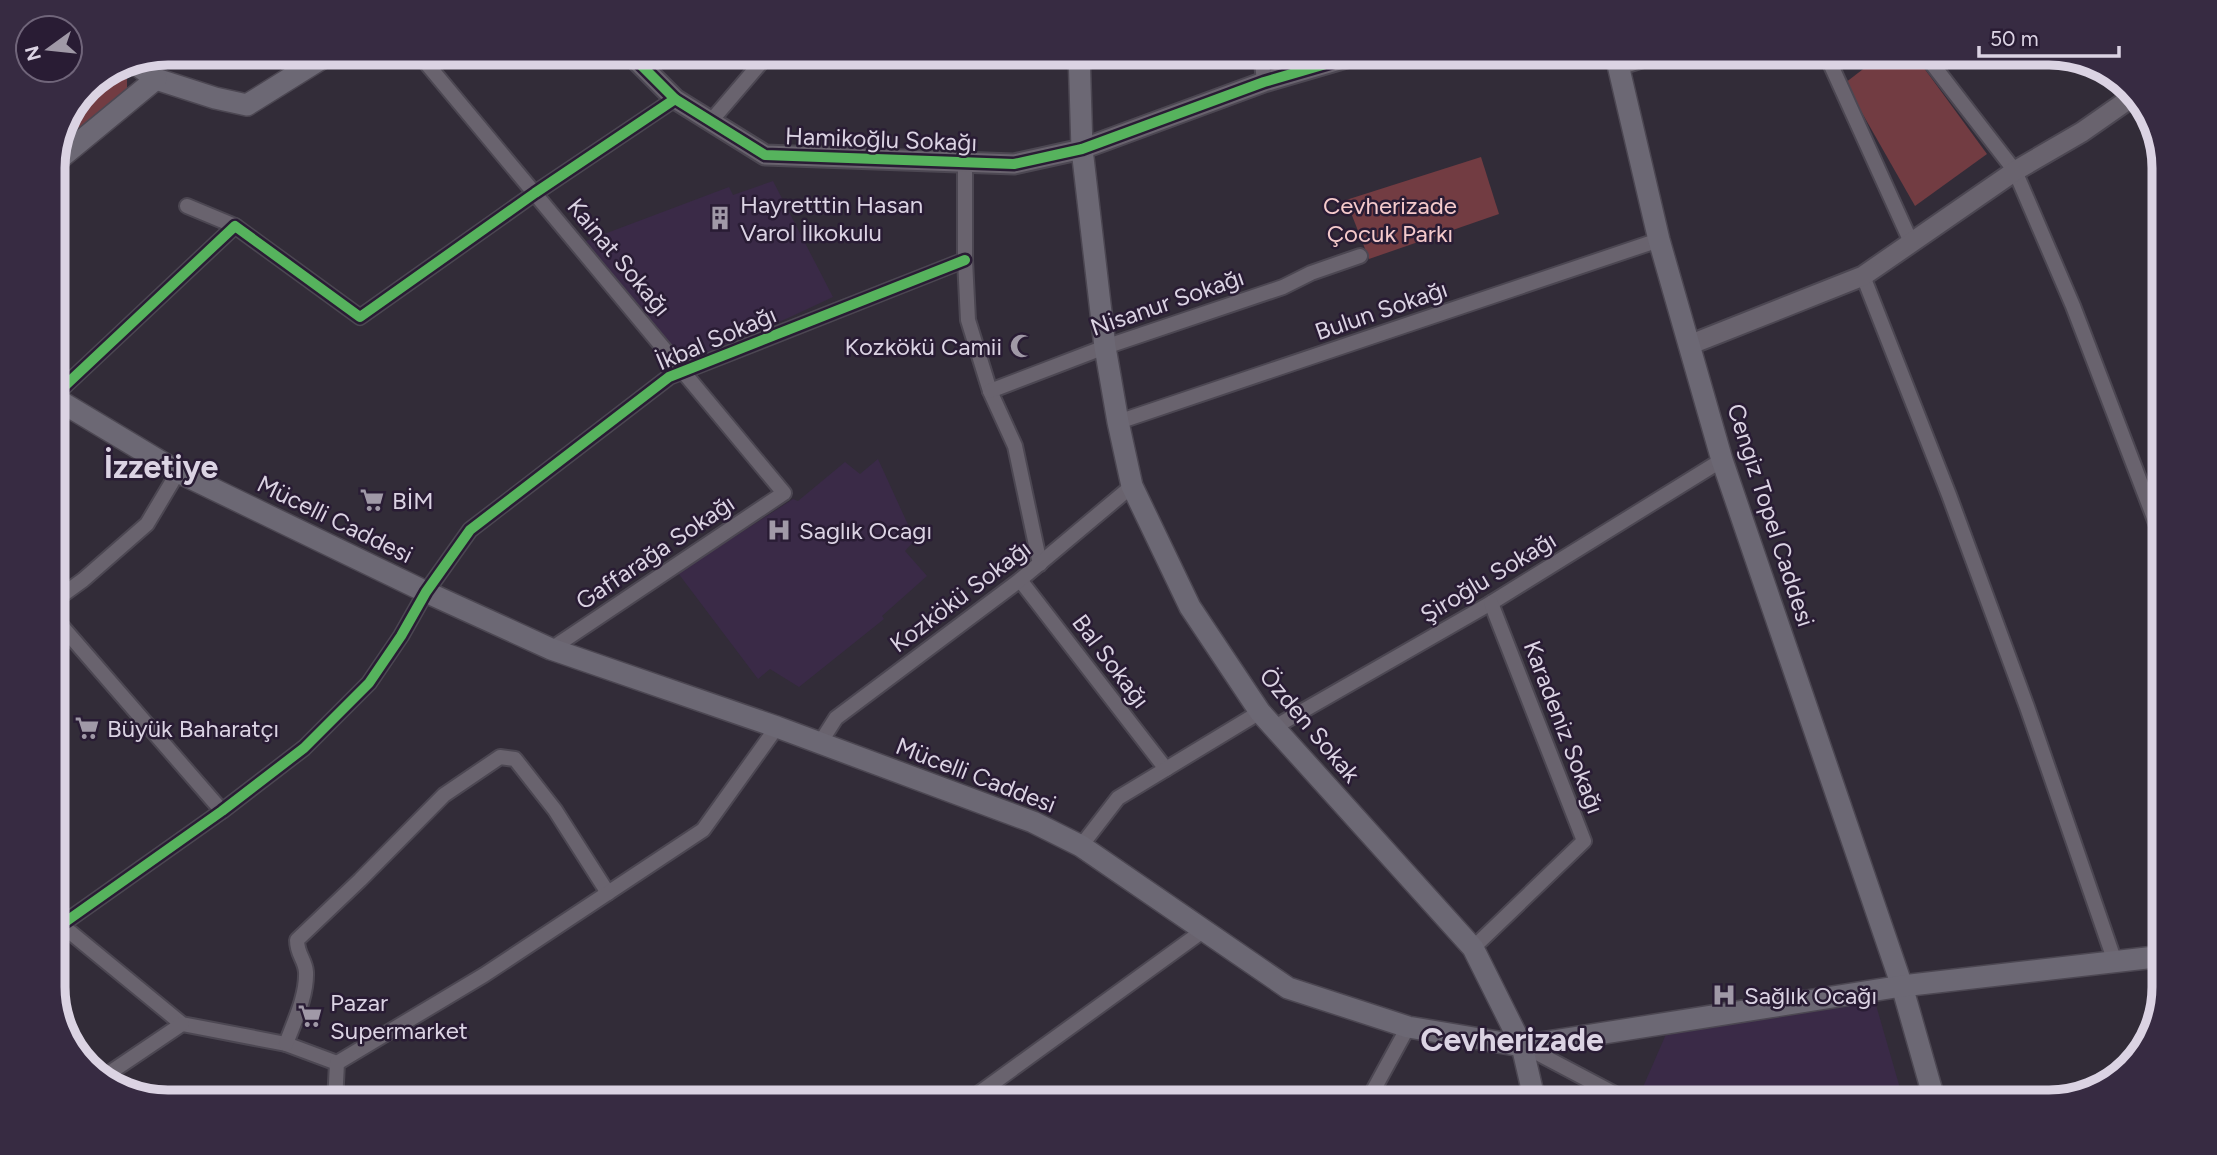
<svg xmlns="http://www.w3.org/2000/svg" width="2217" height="1155" font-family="Figtree,sans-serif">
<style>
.built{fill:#3a2a47}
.green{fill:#723c42}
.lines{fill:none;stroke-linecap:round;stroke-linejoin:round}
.minor-casing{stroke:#4c4752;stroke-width:18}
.tertiary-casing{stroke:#4c4752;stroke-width:23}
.secondary-casing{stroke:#4c4752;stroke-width:24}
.minor{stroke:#69636e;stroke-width:14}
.tertiary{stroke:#69636e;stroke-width:19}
.secondary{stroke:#6c6874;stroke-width:21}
.cycleway-casing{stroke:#291c34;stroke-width:15}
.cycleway{stroke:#56b35d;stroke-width:10}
.labels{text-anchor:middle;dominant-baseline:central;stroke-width:5;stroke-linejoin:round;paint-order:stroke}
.street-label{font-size:24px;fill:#dbd3e3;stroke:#291c34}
.poi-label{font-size:24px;fill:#dbd3e3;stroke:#291c34;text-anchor:start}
.park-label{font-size:24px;fill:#f5cacb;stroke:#291c34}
.district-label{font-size:32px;font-weight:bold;fill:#dbd3e3;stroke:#291c34}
.rim{fill:none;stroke:#dbd3e3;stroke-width:9}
</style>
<rect width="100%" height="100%" fill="#322c38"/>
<g class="built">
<polygon points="773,181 833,297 788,318 684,362 583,242 729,187 733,195"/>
<polygon points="878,459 915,540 905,551 927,576 882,616 884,619 799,687 770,669 758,679 678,573 793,499 798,501 845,462 860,474"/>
<polygon points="1874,998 1904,1102 1669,1102 1643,1087 1667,1032"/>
</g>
<g class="green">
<polygon points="1884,53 1913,53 1987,154 1915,206 1845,83"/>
<polygon points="120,72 127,78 127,92 53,160 86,86"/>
<polygon points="1481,157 1499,214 1369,259 1346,200"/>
</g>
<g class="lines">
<g class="minor-casing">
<g id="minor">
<polyline points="417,52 784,493 551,649"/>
<polyline points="1261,52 1264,82"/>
<polyline points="1825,52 1911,242"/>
<polyline points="1923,52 2015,171 2073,306 2164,544"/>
<polyline points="1618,68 1669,52"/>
<polyline points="711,121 770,52"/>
<polyline points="965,163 965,260 968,320 990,391 1015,446 1040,564"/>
<polyline points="187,206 235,226"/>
<polyline points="1863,276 1949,495 2027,707 2115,962"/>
<polyline points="990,391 1105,347 1283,287 1311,273 1360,256"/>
<polyline points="53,397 235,226 360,317 535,193 675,99"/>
<polyline points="1118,422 1659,240"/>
<polyline points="1020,580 1166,769"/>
<polyline points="53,608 54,601 83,580 147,524 178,472"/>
<polyline points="53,614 59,623 222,811"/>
<polyline points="1273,728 1491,603 1722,460"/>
<polyline points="820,743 836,718 1020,580 1132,486"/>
<polyline points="1081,846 1118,798 1260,712"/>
<polyline points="53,918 182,1024 286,1044 337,1063"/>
<polyline points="61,925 222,811 304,748 369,683 401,636 426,592 470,530 669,377 965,260"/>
<polyline points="1473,948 1584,841 1491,603"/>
<path d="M286 1044C294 1022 307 996 306 972 305 959 297 955 297 940L360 880 444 795 500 757 515 759 555 810 608 893"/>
<polyline points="1524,1046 1630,1102"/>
<polyline points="102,1078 182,1024"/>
<polyline points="335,1102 337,1063 484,975 703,830 777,727"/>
<polyline points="967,1102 1204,930"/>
<polyline points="1367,1102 1408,1027"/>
</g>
</g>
<g class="tertiary-casing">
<g id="tertiary">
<polyline points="628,52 675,99 765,155 1014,164 1082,149 1264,82 1367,52"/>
<polyline points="1689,345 1863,276 2015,171 2082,132 2135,95"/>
</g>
</g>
<g class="secondary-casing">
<g id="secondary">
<polyline points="1079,52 1082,149 1105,347 1118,422 1132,486 1190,607 1260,712 1473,948 1522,1046 1535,1102"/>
<polyline points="1615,52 1659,240 1722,460 1902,986 1935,1102"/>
<polyline points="137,65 156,79 215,98 247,105 332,52"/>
<polyline points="53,164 156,79"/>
<polyline points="53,397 178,472 426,592 551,649 777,727 1033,822 1081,846 1288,988 1408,1027 1522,1046 1902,986 2164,956"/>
</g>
</g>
<use href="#minor" class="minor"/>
<use href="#tertiary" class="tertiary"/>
<use href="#secondary" class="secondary"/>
<g class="cycleway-casing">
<g id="cycleway">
<polyline points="628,52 675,99 765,155 1014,164 1082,149 1264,82 1367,52"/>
<polyline points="53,397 235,226 360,317 535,193 675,99"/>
<polyline points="61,925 222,811 304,748 369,683 401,636 426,592 470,530 669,377 965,260"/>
</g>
</g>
<use href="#cycleway" class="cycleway"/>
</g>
<defs>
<g id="building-bare" transform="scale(1.89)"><path d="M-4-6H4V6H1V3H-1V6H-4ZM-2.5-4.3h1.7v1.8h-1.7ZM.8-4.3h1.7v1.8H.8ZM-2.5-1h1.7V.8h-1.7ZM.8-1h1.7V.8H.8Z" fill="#a099a7" stroke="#291c34" stroke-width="2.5" paint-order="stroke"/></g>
<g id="mosque-bare" transform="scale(1.89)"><path d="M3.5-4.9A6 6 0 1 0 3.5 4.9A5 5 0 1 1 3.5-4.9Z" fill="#a099a7" stroke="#291c34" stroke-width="2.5" paint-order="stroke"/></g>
<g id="supermarket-bare" transform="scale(1.89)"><path d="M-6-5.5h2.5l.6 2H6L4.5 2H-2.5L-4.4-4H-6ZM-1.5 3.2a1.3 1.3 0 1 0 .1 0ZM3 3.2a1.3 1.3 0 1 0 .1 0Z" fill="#a099a7" stroke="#291c34" stroke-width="2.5" paint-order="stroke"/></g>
<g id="hospital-bare" transform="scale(1.89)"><path d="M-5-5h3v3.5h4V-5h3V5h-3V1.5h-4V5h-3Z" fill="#a099a7" stroke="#291c34" stroke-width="2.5" paint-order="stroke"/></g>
</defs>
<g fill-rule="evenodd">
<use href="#building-bare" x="720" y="218"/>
<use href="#mosque-bare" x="1022" y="346"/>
<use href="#supermarket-bare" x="372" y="500"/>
<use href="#hospital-bare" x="779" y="530"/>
<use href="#supermarket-bare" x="87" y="728"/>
<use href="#hospital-bare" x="1724" y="995"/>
<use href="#supermarket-bare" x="310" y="1016"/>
</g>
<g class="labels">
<g class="street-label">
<text transform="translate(881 139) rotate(2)">Hamikoğlu Sokağı</text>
<text transform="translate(619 257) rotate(50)">Kainat Sokağı</text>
<text transform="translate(1167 302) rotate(-19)">Nisanur Sokağı</text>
<text transform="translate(1381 310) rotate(-19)">Bulun Sokağı</text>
<text transform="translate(716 338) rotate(-23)">İkbal Sokağı</text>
<text transform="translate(1771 515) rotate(72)">Cengiz Topel Caddesi</text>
<text transform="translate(335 519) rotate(26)">Mücelli Caddesi</text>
<text transform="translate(655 552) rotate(-34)">Gaffarağa Sokağı</text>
<text transform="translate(1488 577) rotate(-31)">Şiroğlu Sokağı</text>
<text transform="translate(960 596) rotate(-37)">Kozkökü Sokağı</text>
<text transform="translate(1111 661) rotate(53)">Bal Sokağı</text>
<text transform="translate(1310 725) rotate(50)">Özden Sokak</text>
<text transform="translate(1564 727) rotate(69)">Karadeniz Sokağı</text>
<text transform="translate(976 775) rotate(21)">Mücelli Caddesi</text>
</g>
<g class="poi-label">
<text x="740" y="204">Hayretttin Hasan<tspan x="740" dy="28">Varol İlkokulu</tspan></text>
<text x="1002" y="346" text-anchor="end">Kozkökü Camii</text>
<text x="392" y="500">BİM</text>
<text x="799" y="530">Saglık Ocagı</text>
<text x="107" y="728">Büyük Baharatçı</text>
<text x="1744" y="995">Sağlık Ocağı</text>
<text x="330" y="1002">Pazar<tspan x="330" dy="28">Supermarket</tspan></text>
</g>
<g class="park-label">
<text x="1390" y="205">Cevherizade<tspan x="1390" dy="28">Çocuk Parkı</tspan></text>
</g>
<g class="district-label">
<text x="161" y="467">İzzetiye</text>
<text x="1512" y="1040">Cevherizade</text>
</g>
</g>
<path d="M0 0H2217V1155H0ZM168 65H2049A103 103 0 0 1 2152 168V987A103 103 0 0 1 2049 1090H168A103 103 0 0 1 65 987V168A103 103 0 0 1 168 65Z" fill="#372b42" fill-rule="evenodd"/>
<path class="rim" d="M168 65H2049A103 103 0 0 1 2152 168V987A103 103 0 0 1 2049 1090H168A103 103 0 0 1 65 987V168A103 103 0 0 1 168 65Z"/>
<g transform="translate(49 49) rotate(255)"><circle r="33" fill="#291c34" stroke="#70657a" stroke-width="2"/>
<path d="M0-5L12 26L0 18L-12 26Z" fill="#a099a7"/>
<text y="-10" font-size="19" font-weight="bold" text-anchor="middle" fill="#dbd3e3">N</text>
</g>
<path d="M1979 46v10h140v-10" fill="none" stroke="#dbd3e3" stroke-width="3.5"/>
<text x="1990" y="46" font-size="21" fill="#dbd3e3" stroke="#291c34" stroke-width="5" paint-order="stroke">50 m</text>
</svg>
